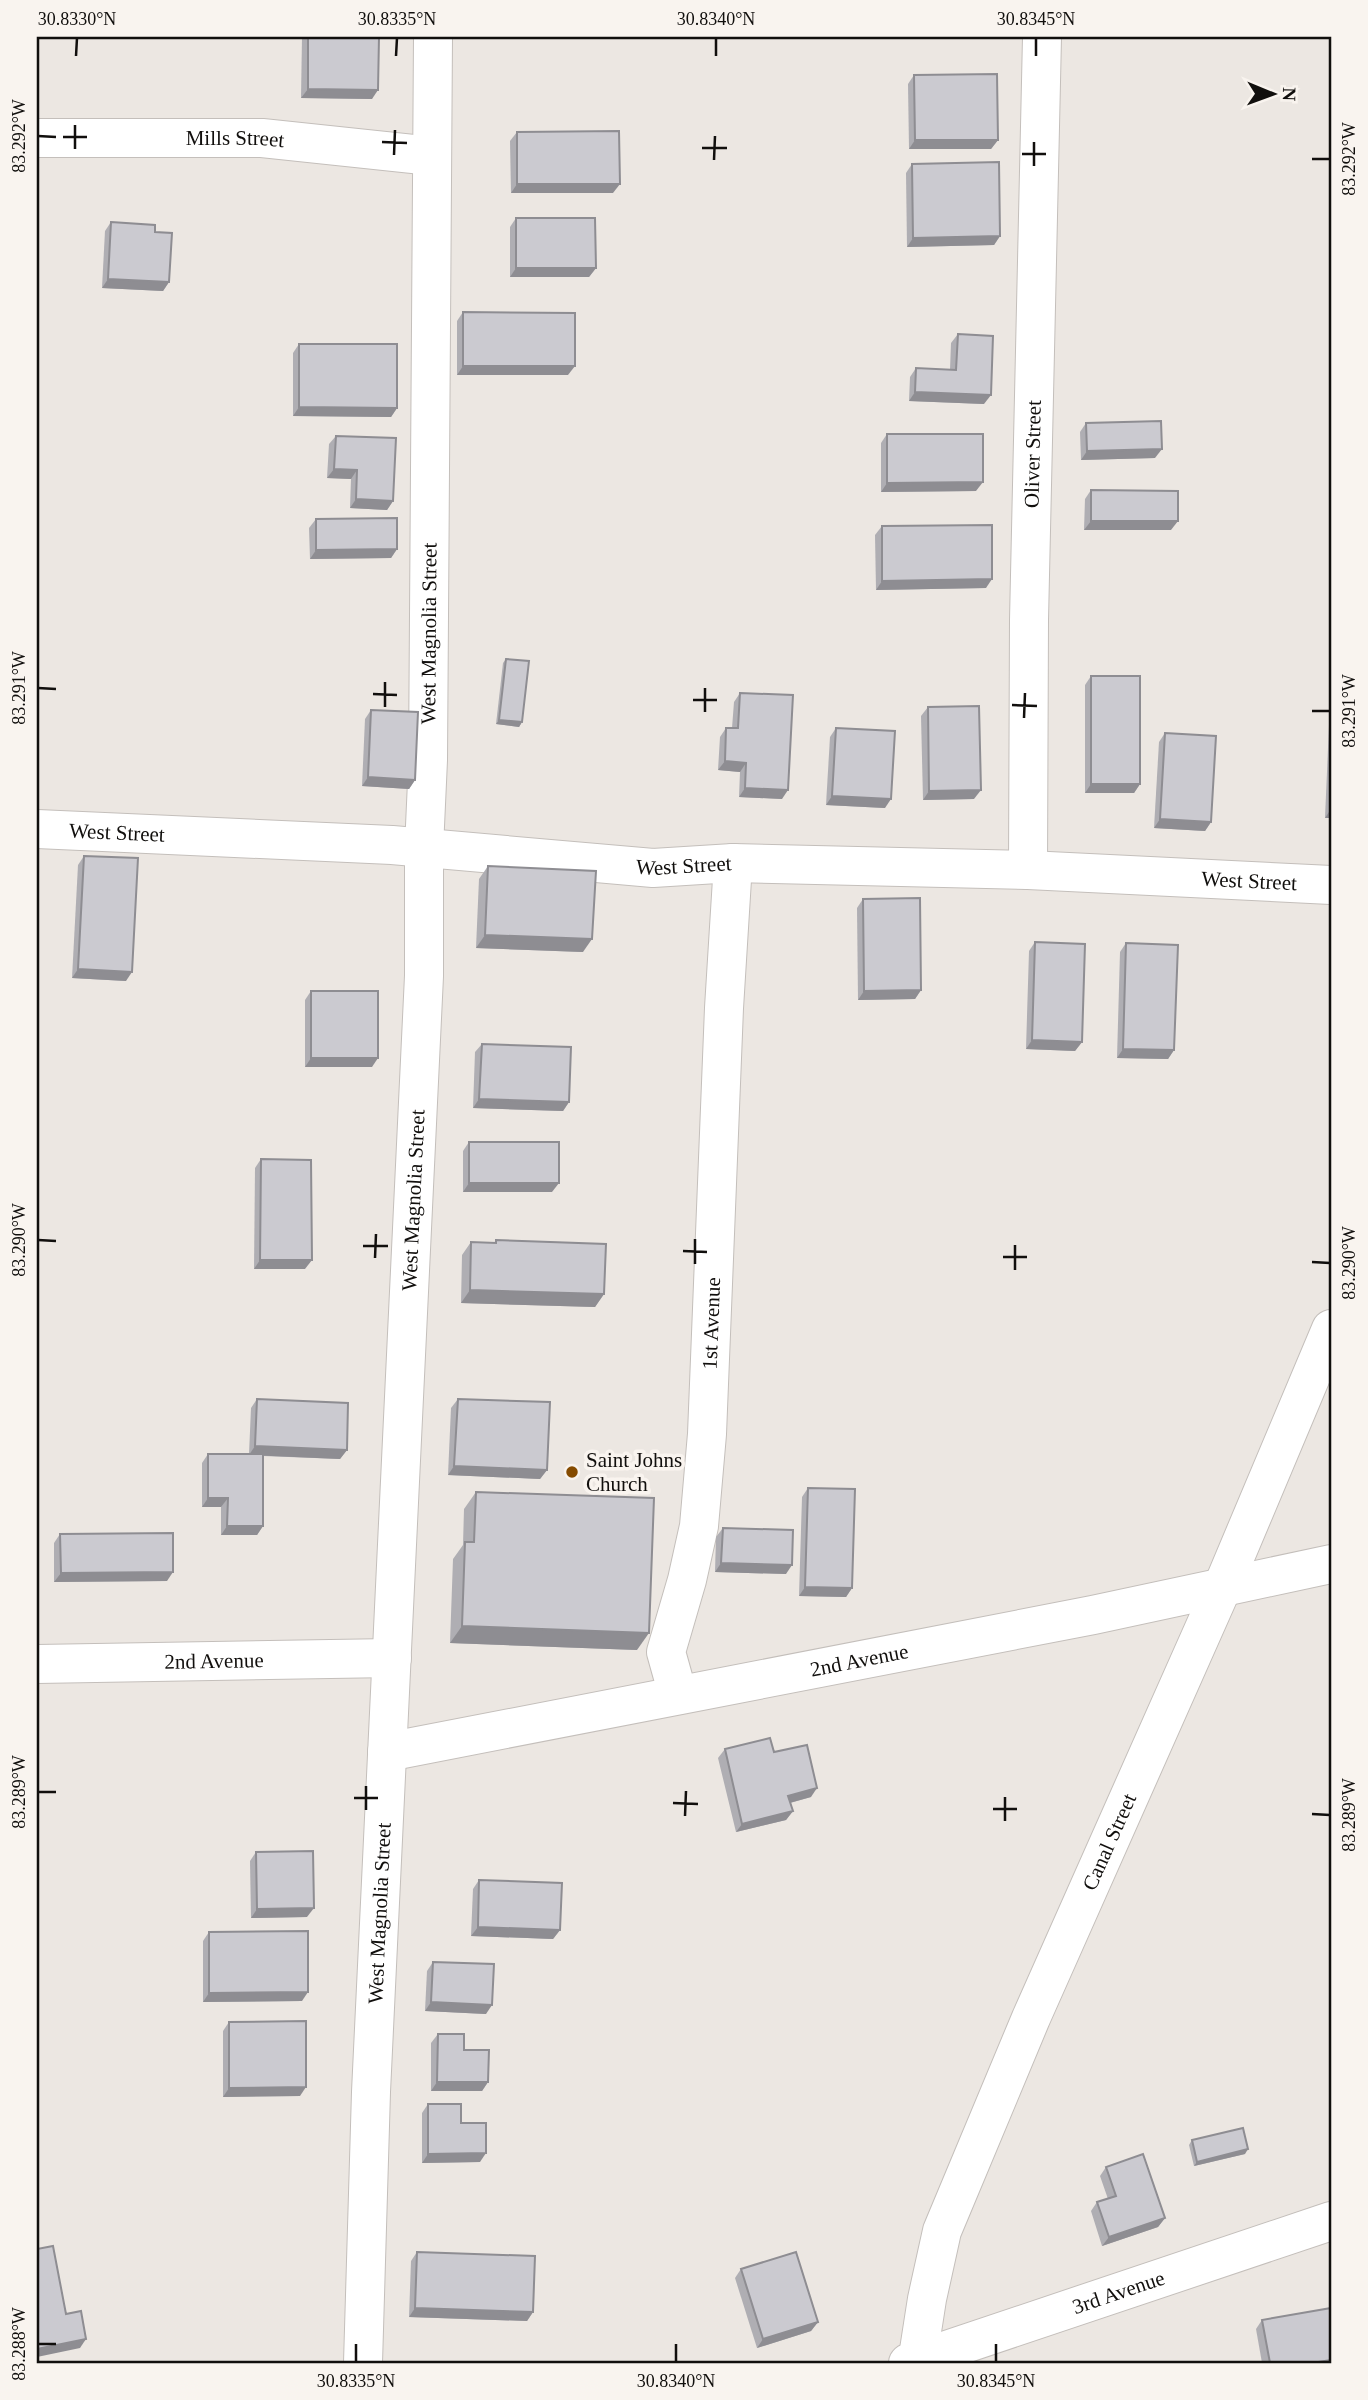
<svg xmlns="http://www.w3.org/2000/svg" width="1368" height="2400" font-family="'Times New Roman',serif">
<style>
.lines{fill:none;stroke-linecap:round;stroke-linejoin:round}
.minor-casing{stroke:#c4bfbb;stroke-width:40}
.minor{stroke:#fff;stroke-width:38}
.wall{fill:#afaeb3}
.shaded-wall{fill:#8e8d92}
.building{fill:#cbcad0;stroke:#8e8d92;stroke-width:2}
.ticks{fill:none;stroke:#110f0d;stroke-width:2.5}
.poi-dot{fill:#854b00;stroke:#f9f4ef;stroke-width:2.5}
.labels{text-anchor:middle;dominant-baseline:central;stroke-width:7;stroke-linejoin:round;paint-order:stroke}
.street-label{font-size:21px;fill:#110f0d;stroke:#f9f4ef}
.poi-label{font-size:21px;fill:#110f0d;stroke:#f9f4ef;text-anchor:start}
.neatline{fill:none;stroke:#110f0d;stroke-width:2.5}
.ticks-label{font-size:18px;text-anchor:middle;fill:#110f0d}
</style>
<rect width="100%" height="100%" fill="#ece7e2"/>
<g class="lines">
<g class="minor-casing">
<g id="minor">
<path id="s1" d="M37 138H262L432 156"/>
<path id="s2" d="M37 829 392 845 653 868 733 863 1028 870 1331 885"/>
<path id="s3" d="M1028 870 1029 620 1042 37"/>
<path id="s4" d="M37 1664 392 1658"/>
<path id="s5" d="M678 1695 666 1652 687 1580 699 1526 707 1434 724 1008 733 863"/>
<path id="s6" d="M387 1752 1093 1615 1331 1564"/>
<path id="s7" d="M363 2363 371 2092 424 976V848L428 760 433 37"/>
<path id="s8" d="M908 2363 1331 2221"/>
<path id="s9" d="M917 2363 927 2299 942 2231 1031 2018 1222 1588 1331 1329"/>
</g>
</g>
<use href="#minor" class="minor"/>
</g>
<g class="wall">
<polygon points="302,37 379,37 372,99 301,98"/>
<polygon points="914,75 998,140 991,149 909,149 908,84"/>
<polygon points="517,132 613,193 511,193 510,141"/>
<polygon points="912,164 1000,236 994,245 907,247 906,173"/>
<polygon points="516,218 596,268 589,277 510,277 510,227"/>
<polygon points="111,222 155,232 169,282 163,291 102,288 105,231"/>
<polygon points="463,312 568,375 457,375 457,321"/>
<polygon points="958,334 984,404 909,401 910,377 916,368 950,370 951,343"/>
<polygon points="299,344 397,408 391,417 293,416 293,353"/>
<polygon points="1086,423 1155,458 1081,460 1080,432"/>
<polygon points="887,434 976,491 881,492 881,443"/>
<polygon points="336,436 393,501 387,510 350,508 351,479 327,478 329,444"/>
<polygon points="1091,490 1171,530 1084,530 1085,499"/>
<polygon points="316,519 397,549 391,558 310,559 309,528"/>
<polygon points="882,526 986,588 876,590 875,535"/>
<polygon points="506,659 522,722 519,727 496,724 503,663"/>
<polygon points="1091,676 1140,784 1134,793 1085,793 1085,685"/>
<polygon points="740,693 782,799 739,797 740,772 718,770 720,737 726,728 732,728 734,702"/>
<polygon points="1331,701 1331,818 1325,818 1330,702"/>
<polygon points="928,707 974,799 923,800 921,716"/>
<polygon points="371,710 415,780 409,789 362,786 365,719"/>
<polygon points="836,728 885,808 826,805 830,737"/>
<polygon points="1165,733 1211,822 1205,831 1154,828 1159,742"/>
<polygon points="84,856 126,981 72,978 78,865"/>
<polygon points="488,866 583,952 476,948 479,879"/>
<polygon points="863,899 921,990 915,999 858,1000 857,908"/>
<polygon points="1035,942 1082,1042 1075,1051 1026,1049 1029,951"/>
<polygon points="1126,943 1174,1050 1168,1059 1117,1058 1120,952"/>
<polygon points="311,991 372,1067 305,1067 305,1000"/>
<polygon points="482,1044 569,1102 563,1111 473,1108 475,1052"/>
<polygon points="469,1142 552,1192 463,1192 463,1151"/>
<polygon points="261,1159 305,1269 254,1269 255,1168"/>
<polygon points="496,1240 604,1294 595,1307 461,1303 462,1255 471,1242 494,1243"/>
<polygon points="257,1399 347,1450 340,1459 263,1456 263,1526 257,1535 221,1535 221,1507 202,1507 202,1463 208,1454 249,1454 251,1408"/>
<polygon points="458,1399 547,1470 540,1479 448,1475 451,1408"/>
<polygon points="808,1488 852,1588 846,1597 799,1596 802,1497"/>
<polygon points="476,1492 637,1650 450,1643 453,1559 463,1545 464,1509"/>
<polygon points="723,1528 786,1574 715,1572 716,1537"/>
<polygon points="60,1534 167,1581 54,1582 54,1543"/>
<polygon points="725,1749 774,1752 811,1797 790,1803 793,1811 786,1820 736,1832 718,1758"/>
<polygon points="256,1852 307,1917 251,1918 250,1861"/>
<polygon points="479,1880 560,1930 553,1939 471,1936 473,1889"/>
<polygon points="209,1932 302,2001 203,2002 203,1941"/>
<polygon points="433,1962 486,2014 425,2011 427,1971"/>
<polygon points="229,2022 300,2096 223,2097 223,2031"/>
<polygon points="438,2034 464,2050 488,2082 482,2091 431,2091 431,2043"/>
<polygon points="428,2104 480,2162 422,2163 422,2113"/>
<polygon points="1192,2140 1245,2154 1194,2166 1189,2145"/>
<polygon points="1106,2167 1165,2218 1158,2227 1102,2246 1091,2211 1097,2202 1108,2199 1100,2176"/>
<polygon points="417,2252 533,2312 527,2321 409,2317 411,2261"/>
<polygon points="741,2269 818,2322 811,2331 757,2348 735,2278"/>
<polygon points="1262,2320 1331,2363 1262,2363 1256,2329"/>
</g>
<g class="shaded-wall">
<polygon points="308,89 378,90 372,99 301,98"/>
<polygon points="915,140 998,140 991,149 909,149"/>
<polygon points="517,184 620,184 613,193 511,193"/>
<polygon points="1000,236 994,245 907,247 913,238"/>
<polygon points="516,268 596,268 589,277 510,277"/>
<polygon points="108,279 169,282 163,291 102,288"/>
<polygon points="463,366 575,366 568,375 457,375"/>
<polygon points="915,392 991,395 984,404 909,401"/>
<polygon points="299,407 397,408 391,417 293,416"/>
<polygon points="1162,449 1155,458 1081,460 1087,451"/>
<polygon points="334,469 357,470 351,479 327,478"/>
<polygon points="983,482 976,491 881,492 887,483"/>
<polygon points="356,499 393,501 387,510 350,508"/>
<polygon points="1091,521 1178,521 1171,530 1084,530"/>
<polygon points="397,549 391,558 310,559 316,550"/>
<polygon points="992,579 986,588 876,590 882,581"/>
<polygon points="499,720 522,722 519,727 496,724"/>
<polygon points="725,761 746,763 740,772 718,770"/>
<polygon points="368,777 415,780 409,789 362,786"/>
<polygon points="1091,784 1140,784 1134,793 1085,793"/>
<polygon points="745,788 788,790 782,799 739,797"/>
<polygon points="981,790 974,799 923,800 929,791"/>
<polygon points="832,796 891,799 885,808 826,805"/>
<polygon points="1331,809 1331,818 1325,818"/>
<polygon points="1160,819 1211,822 1205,831 1154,828"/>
<polygon points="485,935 592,939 583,952 476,948"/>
<polygon points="78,969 132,972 126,981 72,978"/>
<polygon points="921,990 915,999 858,1000 864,991"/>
<polygon points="1032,1040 1082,1042 1075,1051 1026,1049"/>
<polygon points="1123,1049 1174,1050 1168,1059 1117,1058"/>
<polygon points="311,1058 378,1058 372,1067 305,1067"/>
<polygon points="479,1099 569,1102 563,1111 473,1108"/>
<polygon points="469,1183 559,1183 552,1192 463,1192"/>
<polygon points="260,1260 312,1260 305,1269 254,1269"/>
<polygon points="470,1290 604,1294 595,1307 461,1303"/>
<polygon points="255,1446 347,1450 340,1459 249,1455"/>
<polygon points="454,1466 547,1470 540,1479 448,1475"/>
<polygon points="208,1498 228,1498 221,1507 202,1507"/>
<polygon points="227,1526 263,1526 257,1535 221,1535"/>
<polygon points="721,1563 792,1565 786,1574 715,1572"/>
<polygon points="173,1572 167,1581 54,1582 61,1573"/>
<polygon points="805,1587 852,1588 846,1597 799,1596"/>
<polygon points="462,1626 649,1633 637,1650 450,1643"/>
<polygon points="817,1788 811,1797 782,1805 788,1796"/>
<polygon points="793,1811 786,1820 736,1832 742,1824"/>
<polygon points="314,1908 307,1917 251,1918 257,1909"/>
<polygon points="478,1927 560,1930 553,1939 471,1936"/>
<polygon points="308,1992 302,2001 203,2002 209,1993"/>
<polygon points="431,2002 492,2005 486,2014 425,2011"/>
<polygon points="437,2082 488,2082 482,2091 431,2091"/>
<polygon points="306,2087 300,2096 223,2097 229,2088"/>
<polygon points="1248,2149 1245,2154 1194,2166 1197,2162"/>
<polygon points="486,2153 480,2162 422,2163 428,2154"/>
<polygon points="1165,2218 1158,2227 1102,2246 1109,2237"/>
<polygon points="415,2308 533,2312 527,2321 409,2317"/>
<polygon points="818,2322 811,2331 757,2348 763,2339"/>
<polygon points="86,2339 80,2348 37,2357 37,2349"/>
<polygon points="1331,2360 1331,2363 1312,2363"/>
</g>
<g class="building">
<polygon points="308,37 379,37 378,90 308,89"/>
<polygon points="997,74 998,140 915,140 914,75"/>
<polygon points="619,131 620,184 517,184 517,132"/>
<polygon points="999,162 1000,236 913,238 912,164"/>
<polygon points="516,218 595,218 596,268 516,268"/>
<polygon points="111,222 155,225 155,232 172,233 169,282 108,279"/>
<polygon points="463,312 575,313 575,366 463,366"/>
<polygon points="958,334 993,336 991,395 915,392 916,368 956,370"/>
<polygon points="299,344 397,344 397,408 299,407"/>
<polygon points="1161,421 1162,449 1087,451 1086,423"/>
<polygon points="887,434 983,434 983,482 887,483"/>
<polygon points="336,436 396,438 393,501 356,499 357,470 334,469"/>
<polygon points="1091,490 1178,491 1178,521 1091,521"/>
<polygon points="397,518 397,549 316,550 316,519"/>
<polygon points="992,525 992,579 882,581 882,526"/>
<polygon points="506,659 529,661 522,722 499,720"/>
<rect x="1091" y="676" width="49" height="108"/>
<polygon points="740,693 793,695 788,790 745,788 746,763 725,761 726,728 738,728"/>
<polygon points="979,706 981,790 929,791 928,707"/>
<polygon points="371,710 418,712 415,780 368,777"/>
<polygon points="836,728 895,731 891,799 832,796"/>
<polygon points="1165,733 1216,736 1211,822 1160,819"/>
<polygon points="84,856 138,858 132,972 78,969"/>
<polygon points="488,866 596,871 592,939 485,935"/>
<polygon points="920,898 921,990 864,991 863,899"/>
<polygon points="1035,942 1085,944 1082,1042 1032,1040"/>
<polygon points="1126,943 1178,945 1174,1050 1123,1049"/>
<rect x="311" y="991" width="67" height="67"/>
<polygon points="482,1044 571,1047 569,1102 479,1099"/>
<rect x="469" y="1142" width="90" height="41"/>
<polygon points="261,1159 311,1160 312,1260 260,1260"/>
<polygon points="496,1240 606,1244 604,1294 470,1290 471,1242 496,1243"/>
<polygon points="257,1399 348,1403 347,1450 255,1446"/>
<polygon points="458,1399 550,1402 547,1470 454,1466"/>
<polygon points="208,1454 263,1454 263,1526 227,1526 228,1498 208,1498"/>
<polygon points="808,1488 855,1489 852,1588 805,1587"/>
<polygon points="476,1492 654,1498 649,1633 462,1626 465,1542 474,1542"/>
<polygon points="723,1528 793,1530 792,1565 721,1563"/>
<polygon points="173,1533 173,1572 61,1573 60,1534"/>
<polygon points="770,1738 774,1752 807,1745 817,1788 788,1796 793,1811 742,1824 725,1749"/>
<polygon points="313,1851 314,1908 257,1909 256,1852"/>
<polygon points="479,1880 562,1883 560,1930 478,1927"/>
<polygon points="308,1931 308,1992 209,1993 209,1932"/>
<polygon points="433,1962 494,1964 492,2005 431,2002"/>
<polygon points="306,2021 306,2087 229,2088 229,2022"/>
<polygon points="438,2034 464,2034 464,2050 489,2050 488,2082 437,2082"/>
<polygon points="428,2104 461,2104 461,2123 486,2123 486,2153 428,2154"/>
<polygon points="1243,2128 1248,2149 1197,2162 1192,2140"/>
<polygon points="1143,2154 1165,2218 1109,2237 1097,2202 1116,2196 1106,2167"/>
<polygon points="53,2246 66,2314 81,2311 86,2339 37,2349 37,2249"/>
<polygon points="417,2252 535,2256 533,2312 415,2308"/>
<polygon points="796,2252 818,2322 763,2339 741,2269"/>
<polygon points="1331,2308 1331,2360 1312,2363 1270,2363 1262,2320"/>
</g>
<path class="ticks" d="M76 56 77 38M396 56 397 38M716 56V38M1036 56V38M38 136 56 137M63 137H87M382 142 407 143M702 148H727M75 149V125M1022 154H1046M394 155 395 130M1312 159H1330M714 160 715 136M1034 166V142M38 688 56 689M373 694 397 695M693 700H717M1012 705 1037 706M385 707V682M1312 711H1330M705 712V688M1024 718 1025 693M38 1240 56 1241M363 1246H388M683 1251 707 1252M1003 1257H1027M375 1258 376 1234M1312 1262 1330 1263M695 1264V1239M1015 1270V1245M38 1792H56M354 1798H378M673 1803 698 1804M993 1809H1017M366 1810V1786M1312 1814 1330 1815M685 1816 686 1791M1005 1821V1797M38 2344H56M356 2362V2344M676 2362V2344M996 2362V2344"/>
<circle class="poi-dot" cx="572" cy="1472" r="7"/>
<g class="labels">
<g class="street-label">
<text stroke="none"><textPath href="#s1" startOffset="198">Mills Street</textPath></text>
<text stroke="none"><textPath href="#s3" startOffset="416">Oliver Street</textPath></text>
<text stroke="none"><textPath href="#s7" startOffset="1731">West Magnolia Street</textPath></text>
<text stroke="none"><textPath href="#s2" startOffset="80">West Street</textPath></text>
<text stroke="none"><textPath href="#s2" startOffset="648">West Street</textPath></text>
<text stroke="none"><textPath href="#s2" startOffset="1214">West Street</textPath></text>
<text stroke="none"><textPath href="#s7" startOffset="1164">West Magnolia Street</textPath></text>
<text stroke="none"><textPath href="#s5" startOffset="378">1st Avenue</textPath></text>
<text stroke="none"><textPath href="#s6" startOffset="481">2nd Avenue</textPath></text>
<text stroke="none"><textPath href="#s4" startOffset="177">2nd Avenue</textPath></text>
<text stroke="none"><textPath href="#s9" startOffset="558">Canal Street</textPath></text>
<text stroke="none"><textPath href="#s7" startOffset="450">West Magnolia Street</textPath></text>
<text stroke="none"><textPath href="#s8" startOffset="222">3rd Avenue</textPath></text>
</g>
<g class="poi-label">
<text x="586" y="1460">Saint Johns<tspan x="586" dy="24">Church</tspan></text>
</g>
</g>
<rect width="1368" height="2400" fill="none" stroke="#f9f4ef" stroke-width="77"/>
<g transform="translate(1273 94) rotate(91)" stroke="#f9f4ef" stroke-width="5" paint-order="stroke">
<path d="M0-5L12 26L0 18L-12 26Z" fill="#110f0d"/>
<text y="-10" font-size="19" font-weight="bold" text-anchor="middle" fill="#110f0d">N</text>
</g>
<rect x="38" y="38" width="1292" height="2324" class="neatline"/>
<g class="ticks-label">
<text x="77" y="25">30.8330°N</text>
<text x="397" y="25">30.8335°N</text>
<text x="716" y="25">30.8340°N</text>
<text x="1036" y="25">30.8345°N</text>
<text transform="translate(19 136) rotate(-90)" y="6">83.292°W</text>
<text transform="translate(1349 159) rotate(-90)" y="6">83.292°W</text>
<text transform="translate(19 688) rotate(-90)" y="6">83.291°W</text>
<text transform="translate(1349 711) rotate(-90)" y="6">83.291°W</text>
<text transform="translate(19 1240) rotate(-90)" y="6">83.290°W</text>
<text transform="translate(1349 1263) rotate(-90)" y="6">83.290°W</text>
<text transform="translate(19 1792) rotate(-90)" y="6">83.289°W</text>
<text transform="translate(1349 1815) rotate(-90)" y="6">83.289°W</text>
<text transform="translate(19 2344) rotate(-90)" y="6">83.288°W</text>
<text x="356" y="2387">30.8335°N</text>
<text x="676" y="2387">30.8340°N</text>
<text x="996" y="2387">30.8345°N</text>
</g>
</svg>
